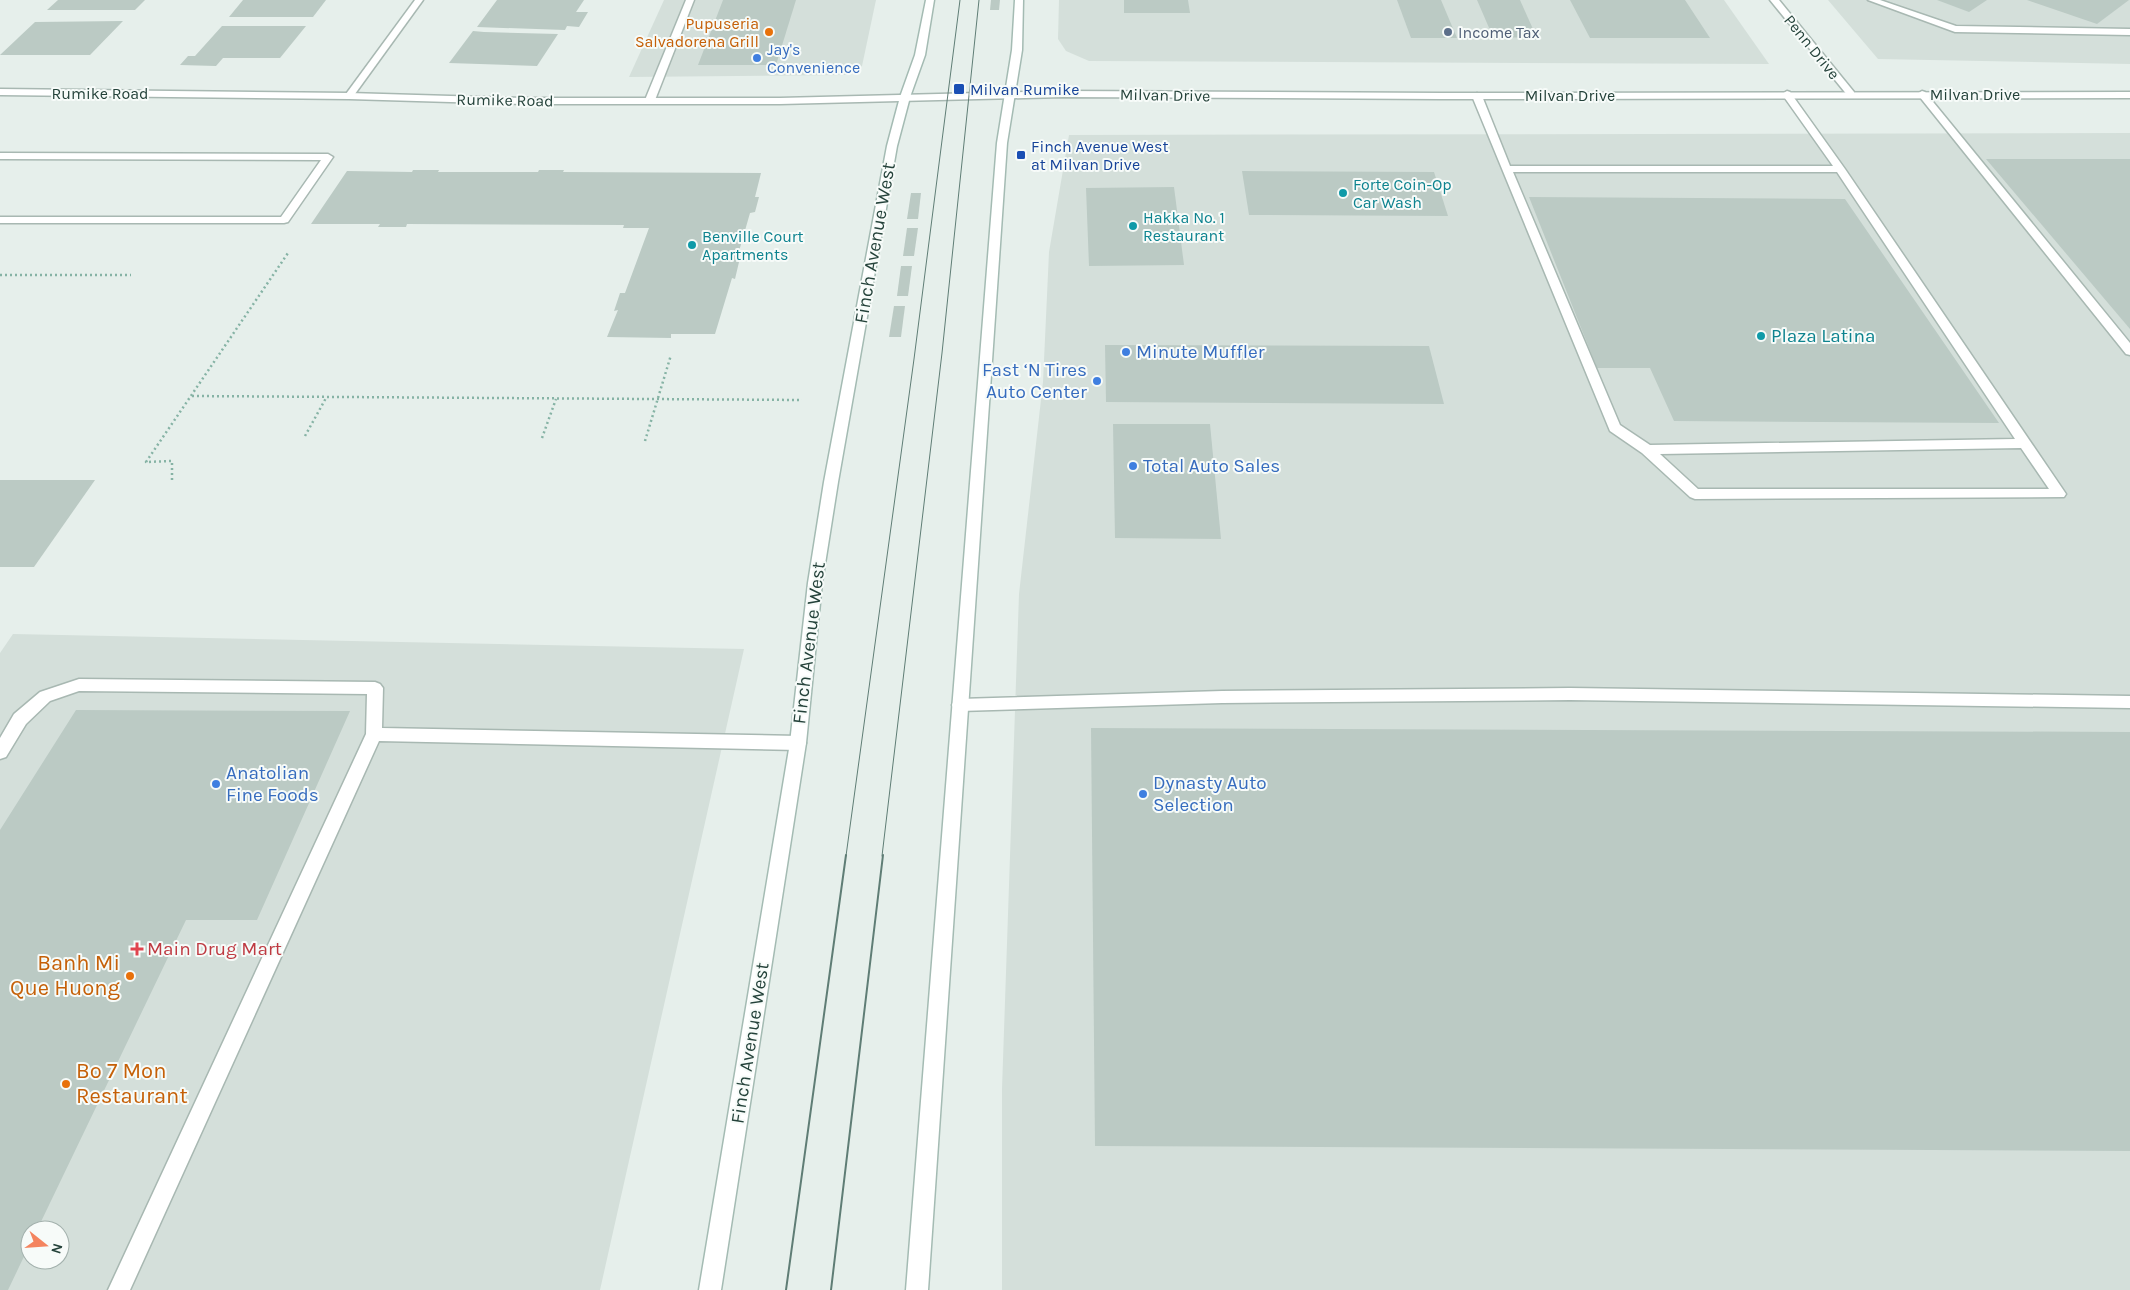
<svg xmlns="http://www.w3.org/2000/svg" width="2130" height="1290" font-family="Karla,sans-serif">
<style>
.built{fill:#d4dfda;fill-rule:evenodd}
.building{fill:#bbcac4}
.lines{fill:none;stroke-linecap:round;stroke-linejoin:round}
.service-casing{stroke:#a8b8b2;stroke-width:3}
.minor-casing{stroke:#a8b8b2;stroke-width:3}
.tertiary-casing{stroke:#a8b8b2;stroke-width:3}
.secondary-casing{stroke:#a4bbb3;stroke-width:3}
.path{stroke:#86b3a5;stroke-width:2.5;stroke-dasharray:2 3;stroke-linecap:butt}
.service{fill:#fff;fill-rule:evenodd}
.minor{fill:#fff;fill-rule:evenodd}
.tertiary{fill:#fff;fill-rule:evenodd}
.secondary{fill:#fff;fill-rule:evenodd}
.tram-far1{stroke:#5f7d75;stroke-width:1}
.tram{stroke:#5f7d75;stroke-width:2}
.food-dot{fill:#e8710a;stroke:#f7fbf9;stroke-width:2}
.service-dot{fill:#5c6f8a;stroke:#f7fbf9;stroke-width:2}
.shop-dot{fill:#3f7fe0;stroke:#f7fbf9;stroke-width:2}
.transit-dot{fill:#1a4fb4;stroke:#f7fbf9;stroke-width:2}
.culture-dot{fill:#0f9aa8;stroke:#f7fbf9;stroke-width:2}
.health-dot{fill:#e0444e;stroke:#f7fbf9;stroke-width:2}
.labels{text-anchor:middle;dominant-baseline:central;stroke-width:4;stroke-linejoin:round;paint-order:stroke}
.far-food-label{font-size:16px;fill:#c56008;stroke:#f7fbf9;text-anchor:end}
.far-service-label{font-size:16px;fill:#4e5e75;stroke:#f7fbf9;text-anchor:start}
.far-street-label{font-size:16px;fill:#24423a;stroke:#f7fbf9}
.far-shop-label{font-size:16px;fill:#366cbe;stroke:#f7fbf9;text-anchor:start}
.far-transit-label{font-size:16px;fill:#164399;stroke:#f7fbf9;text-anchor:start}
.far-culture-label{font-size:16px;fill:#0d838f;stroke:#f7fbf9;text-anchor:start}
.street-label{font-size:19px;fill:#24423a;stroke:#f7fbf9}
.culture-label{font-size:19px;fill:#0d838f;stroke:#f7fbf9;text-anchor:start}
.shop-label{font-size:19px;fill:#366cbe;stroke:#f7fbf9;text-anchor:start}
.health-label{font-size:19px;fill:#be3a42;stroke:#f7fbf9;text-anchor:start}
.near-food-label{font-size:22px;fill:#c56008;stroke:#f7fbf9;text-anchor:end}
</style>
<rect width="100%" height="100%" fill="#e6efeb"/>
<g class="built">
<polygon points="664,0 876,0 862,66 847,75 629,77"/>
<polygon points="1059,0 1724,0 1769,64 1089,61 1066,51 1058,39"/>
<polygon points="1828,0 2130,0 2130,64 1878,59"/>
<polygon points="2130,133 2130,1290 1002,1290 1002,1089 1019,594 1043,382 1049,252 1069,135"/>
<path d="M13 634 744 649 600 1290H0V653ZM30 1230H60V1260H30Z"/>
</g>
<g class="building">
<polygon points="58,0 145,0 135,10 47,10"/>
<polygon points="243,0 326,0 313,17 229,17"/>
<polygon points="497,0 584,0 576,12 588,12 579,27 567,26 565,30 477,27"/>
<polygon points="723,0 796,0 776,65 698,65"/>
<polygon points="991,0 1000,0 999,10 990,10"/>
<polygon points="1124,0 1188,0 1190,13 1124,13"/>
<polygon points="1397,0 1441,0 1457,38 1411,38"/>
<polygon points="1477,0 1520,0 1537,38 1493,37"/>
<polygon points="1570,0 1685,0 1710,38 1590,38"/>
<polygon points="1937,0 1987,0 1969,12"/>
<polygon points="2027,0 2129,0 2097,24"/>
<polygon points="123,21 90,55 0,55 35,22"/>
<polygon points="222,26 306,26 280,58 223,58 216,66 180,65 188,56 195,56"/>
<polygon points="473,31 484,32 558,34 537,66 449,63"/>
<polygon points="1986,159 2130,159 2130,329"/>
<polygon points="413,170 439,170 438,172 538,172 539,170 564,170 563,172 761,173 755,197 759,197 755,212 750,213 736,262 739,262 735,279 732,278 715,334 671,334 671,338 607,337 618,310 614,311 620,293 625,293 649,228 623,228 624,225 407,224 406,227 378,227 380,224 311,224 347,171 412,172"/>
<polygon points="1242,171 1434,172 1448,216 1249,215"/>
<polygon points="1174,187 1184,265 1089,266 1086,188"/>
<polygon points="911,193 921,193 918,219 907,219"/>
<polygon points="1529,197 1845,199 1999,423 1674,421 1650,368 1597,368"/>
<polygon points="907,228 918,228 914,256 903,256"/>
<polygon points="901,266 912,266 908,296 897,296"/>
<polygon points="894,306 905,306 901,337 889,337"/>
<polygon points="1105,345 1429,346 1444,404 1106,402"/>
<polygon points="1113,424 1210,424 1221,539 1115,538"/>
<polygon points="0,480 95,480 34,567 0,567"/>
<polygon points="76,710 350,711 257,920 186,920 37,1230 30,1230 30,1244 8,1290 0,1290 0,830"/>
<polygon points="1091,728 2130,732 2130,1151 1095,1146"/>
</g>
<g class="lines">
<g class="service-casing">
<g id="service">
<polygon points="686,0 694,0 655,100 650,103 647,102 645,100"/>
<polygon points="1868,0 1880,0 1956,26 2130,29 2130,35 1955,32"/>
<path d="M1787 91 1790 92 1845 169 2064 491 2066 494 2064 497 1695 499 1690 497 1642 453 1610 431 1472 96 1477 93 1482 96 1510 166H1833L1782 94ZM1513 172H1837L2015 439 1650 445 1620 425ZM2021 448 2049 489H1698L1660 454Z"/>
<polygon points="1922,91 1925,92 2130,343 2130,355 2126,354 1919,96 1917,94"/>
<polygon points="0,153 328,154 333,157 288,222 284,223 0,223 0,217 281,217 321,160 0,159"/>
<polygon points="79,679 375,682 380,684 383,688 382,728 798,736 804,738 806,743 804,748 798,750 379,741 130,1290 108,1290 366,734 367,694 79,691 50,701 26,724 6,757 0,759 0,738 14,714 40,692"/>
<polygon points="1570,688 2130,696 2130,708 1570,700 1222,703 960,711 954,710 952,705 954,700 960,699 1222,691"/>
</g>
</g>
<g class="minor-casing">
<g id="minor">
<polygon points="415,0 423,0 352,98 346,98 346,94"/>
<polygon points="1770,0 1779,0 1854,92 1854,96 1848,96"/>
</g>
</g>
<g class="tertiary-casing">
<polygon id="tertiary" points="0,89 349,93 521,98 780,98 1063,91 1440,93 2130,92 2130,98 1440,99 1063,97 780,104 521,104 349,99 0,95"/>
</g>
<g class="secondary-casing">
<g id="secondary">
<polygon points="926,0 934,0 925,55 910,97 897,146 838,482 822,583 806,743 721,1290 699,1290 790,743 808,583 824,482 887,146 900,97 915,55"/>
<polygon points="1015,0 1023,0 1022,50 1007,143 928,1290 906,1290 997,143 1012,50"/>
</g>
</g>
<g class="path">
<polyline points="0,275 131,275"/>
<polyline points="192,396 802,400"/>
<polyline points="305,436 326,398"/>
<polyline points="542,438 556,399"/>
<polyline points="645,441 671,355"/>
<polyline points="172,480 172,461 146,462 288,253"/>
</g>
<use href="#service" class="service"/>
<use href="#minor" class="minor"/>
<use href="#tertiary" class="tertiary"/>
<use href="#secondary" class="secondary"/>
<g class="tram-far1">
<polyline points="846,856 914,359 960,0"/>
<polyline points="882,856 942,353 979,0"/>
</g>
<g class="tram">
<polyline points="786,1290 846,855"/>
<polyline points="831,1290 883,855"/>
</g>
</g>
<g class="food-dot">
<circle cx="769" cy="32" r="5"/>
<circle cx="130" cy="976" r="5"/>
<circle cx="66" cy="1084" r="5"/>
</g>
<circle class="service-dot" cx="1448" cy="32" r="5"/>
<g class="shop-dot">
<circle cx="757" cy="58" r="5"/>
<circle cx="1126" cy="352" r="5"/>
<circle cx="1097" cy="381" r="5"/>
<circle cx="1133" cy="466" r="5"/>
<circle cx="216" cy="784" r="5"/>
<circle cx="1143" cy="794" r="5"/>
</g>
<g class="transit-dot">
<rect x="953" y="83" width="12" height="12" rx="2.5"/>
<rect x="1016" y="150" width="10" height="10" rx="2.5"/>
</g>
<g class="culture-dot">
<circle cx="1343" cy="193" r="5"/>
<circle cx="1133" cy="226" r="5"/>
<circle cx="692" cy="245" r="5"/>
<circle cx="1761" cy="336" r="5"/>
</g>
<path class="health-dot" d="M134.5 941.5h5v5h5v5h-5v5h-5v-5h-5v-5h5z"/>
<g class="labels">
<g class="far-food-label">
<text x="759" y="23">Pupuseria<tspan x="759" dy="18">Salvadorena Grill</tspan></text>
</g>
<g class="far-service-label">
<text x="1458" y="32">Income Tax</text>
</g>
<g class="far-street-label">
<text transform="translate(1812 47) rotate(51)">Penn Drive</text>
<text x="100" y="93">Rumike Road</text>
<text x="1975" y="94">Milvan Drive</text>
<text transform="translate(1165 95) rotate(1)">Milvan Drive</text>
<text x="1570" y="95">Milvan Drive</text>
<text transform="translate(505 100) rotate(1)">Rumike Road</text>
</g>
<g class="far-shop-label">
<text x="767" y="49">Jay's<tspan x="767" dy="18">Convenience</tspan></text>
</g>
<g class="far-transit-label">
<text x="970" y="89">Milvan Rumike</text>
<text x="1031" y="146">Finch Avenue West<tspan x="1031" dy="18">at Milvan Drive</tspan></text>
</g>
<g class="far-culture-label">
<text x="1353" y="184">Forte Coin-Op<tspan x="1353" dy="18">Car Wash</tspan></text>
<text x="1143" y="217">Hakka No. 1<tspan x="1143" dy="18">Restaurant</tspan></text>
<text x="702" y="236">Benville Court<tspan x="702" dy="18">Apartments</tspan></text>
</g>
<g class="street-label">
<text transform="translate(875 243) rotate(-80)">Finch Avenue West</text>
<text transform="translate(809 643) rotate(-83)">Finch Avenue West</text>
<text transform="translate(750 1043) rotate(-81)">Finch Avenue West</text>
</g>
<g class="culture-label">
<text x="1771" y="336">Plaza Latina</text>
</g>
<g class="shop-label">
<text x="1136" y="352">Minute Muffler</text>
<text x="1087" y="370" text-anchor="end">Fast ‘N Tires<tspan x="1087" dy="22">Auto Center</tspan></text>
<text x="1143" y="466">Total Auto Sales</text>
<text x="226" y="773">Anatolian<tspan x="226" dy="22">Fine Foods</tspan></text>
<text x="1153" y="783">Dynasty Auto<tspan x="1153" dy="22">Selection</tspan></text>
</g>
<g class="health-label">
<text x="147" y="949">Main Drug Mart</text>
</g>
<g class="near-food-label">
<text x="120" y="963">Banh Mi<tspan x="120" dy="25">Que Huong</tspan></text>
<text x="76" y="1071" text-anchor="start">Bo 7 Mon<tspan x="76" dy="25">Restaurant</tspan></text>
</g>
</g>
<g transform="translate(45 1245) rotate(107)"><circle r="24" fill="#f7fbf9" stroke="#a3b1ad"/>
<path d="M0-4L9 19L0 12L-9 19Z" fill="#f4845f"/>
<text y="-8" font-size="14" font-weight="bold" text-anchor="middle" fill="#24423a">N</text>
</g>
</svg>
